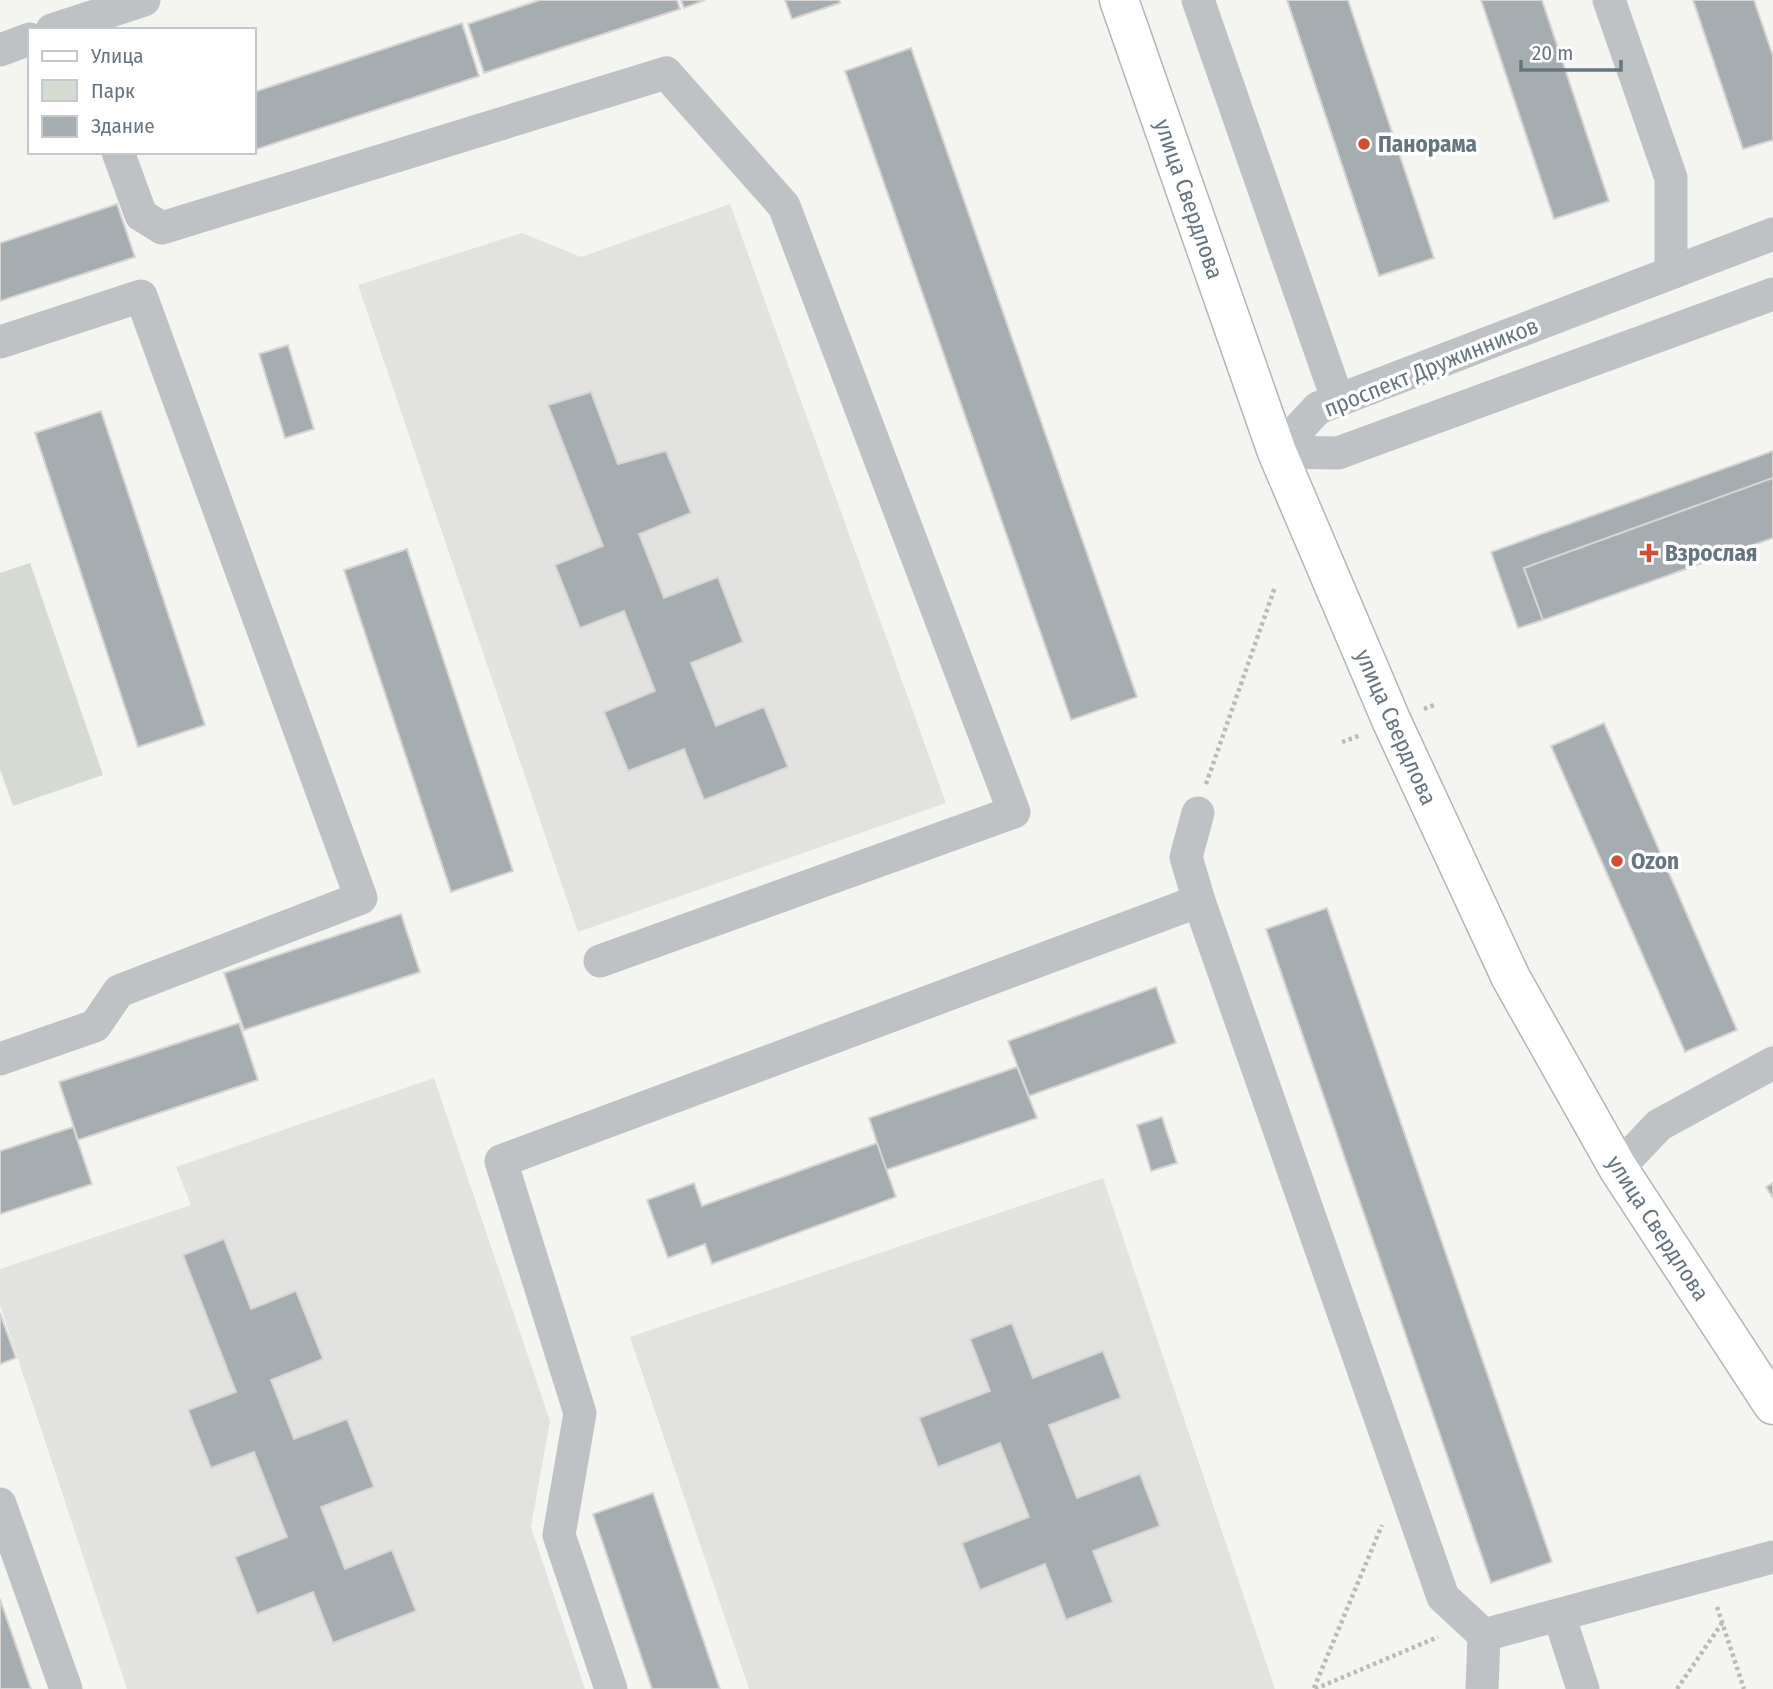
<svg xmlns="http://www.w3.org/2000/svg" width="1773" height="1689" font-family="'Fira Sans Condensed',sans-serif">
<style>
.built{fill:#e2e3e1}
.green{fill:#d6dbd2}
.building{fill:#a6adb1;stroke:#d6d5d4;stroke-width:2}
.lines{fill:none;stroke-linecap:round;stroke-linejoin:round}
.major-casing{stroke:#b2b6b9;stroke-width:41}
.path{stroke:#b8bbbc;stroke-width:4.5;stroke-dasharray:3.5 3.5;stroke-linecap:butt}
.minor{stroke:#bec2c5;stroke-width:33}
.major{stroke:#fff;stroke-width:38}
.poi-dot{fill:#d24e33;stroke:#fff;stroke-width:2.5}
.labels{text-anchor:middle;dominant-baseline:central;stroke-width:7;stroke-linejoin:round;paint-order:stroke}
.poi-label{font-size:23px;font-weight:bold;fill:#66767f;stroke:#fff;text-anchor:start}
.street-label{font-size:23px;fill:#66767f;stroke:#fff}
</style>
<rect width="100%" height="100%" fill="#f4f4f1"/>
<g class="built">
<polygon points="730,204 946,803 578,932 358,285 522,233 581,257"/>
<polygon points="434,1078 550,1421 531,1527 585,1689 127,1689 0,1305 0,1269 191,1205 176,1167"/>
<polygon points="1103,1178 1275,1689 749,1689 630,1337"/>
</g>
<polygon class="green" points="30,563 103,775 13,806 0,769 0,573"/>
<g class="building">
<polygon points="540,0 677,0 680,9 484,73 468,24"/>
<polygon points="681,0 705,0 684,8"/>
<polygon points="785,0 839,0 840,3 792,19"/>
<polygon points="1287,0 1348,0 1434,258 1379,276"/>
<polygon points="1481,0 1542,0 1609,201 1554,219"/>
<polygon points="1693,0 1754,0 1773,56 1773,140 1743,149"/>
<polygon points="462,23 479,76 254,150 254,92"/>
<polygon points="911,48 1137,697 1071,720 845,71"/>
<polygon points="117,204 135,257 0,301 0,243"/>
<polygon points="288,345 314,429 285,438 259,354"/>
<polygon points="591,392 618,464 666,451 691,513 639,534 664,598 718,577 743,642 691,663 716,726 764,707 788,767 704,800 684,749 628,771 604,712 655,691 624,611 580,628 555,565 603,546 548,405"/>
<polygon points="101,411 205,725 138,747 35,433"/>
<polygon points="1773,451 1773,478 1524,568 1543,620 1518,628 1491,552"/>
<polygon points="1773,478 1773,538 1543,620 1524,568"/>
<polygon points="407,549 513,871 451,892 344,570"/>
<polygon points="1604,723 1737,1030 1685,1052 1551,746"/>
<polygon points="1327,908 1552,1562 1491,1583 1266,929"/>
<polygon points="401,914 420,972 244,1030 224,973"/>
<polygon points="1156,987 1176,1043 1029,1096 1008,1041"/>
<polygon points="239,1023 258,1080 78,1140 59,1082"/>
<polygon points="1017,1067 1037,1118 886,1170 869,1118"/>
<polygon points="1162,1117 1177,1163 1151,1171 1137,1125"/>
<polygon points="73,1127 92,1184 0,1214 0,1151"/>
<polygon points="877,1143 896,1197 712,1264 705,1244 668,1258 647,1200 694,1183 702,1206"/>
<polygon points="1773,1183 1773,1198 1766,1187"/>
<polygon points="224,1239 251,1309 296,1291 323,1359 271,1380 294,1439 347,1419 374,1487 321,1507 345,1569 392,1550 416,1611 333,1643 313,1592 257,1614 235,1557 287,1537 254,1452 211,1468 188,1410 236,1392 183,1255"/>
<polygon points="0,1313 16,1358 0,1364"/>
<polygon points="1012,1323 1033,1378 1103,1351 1121,1398 1049,1425 1077,1498 1140,1474 1160,1526 1093,1551 1113,1602 1066,1620 1045,1564 980,1590 962,1543 1029,1517 1000,1443 938,1467 919,1418 990,1391 970,1339"/>
<polygon points="653,1493 720,1689 652,1689 593,1514"/>
<polygon points="0,1599 31,1689 0,1689"/>
</g>
<g class="lines">
<g class="major-casing">
<polyline id="major" points="1119,0 1277,452 1392,722 1511,978 1618,1168 1773,1405"/>
</g>
<g class="path">
<polyline points="1424,709 1434,705"/>
<polyline points="1342,742 1361,735"/>
<polyline points="1206,784 1275,587"/>
<polyline points="1717,1607 1744,1689"/>
<polyline points="1314,1688 1382,1525"/>
<polyline points="1315,1689 1438,1637"/>
<polyline points="1677,1689 1722,1623"/>
</g>
<g class="minor">
<polyline points="1198,0 1338,401"/>
<polyline points="1609,0 1671,178 1671,273"/>
<polyline points="52,30 144,0"/>
<polyline points="0,50 30,39"/>
<polyline points="118,152 141,215 162,228 666,73 784,206 1014,812 600,961"/>
<polyline points="0,342 141,296 361,898 119,991 95,1026 0,1059"/>
<polyline points="1277,452 1318,408 1773,234"/>
<polyline points="1277,452 1338,453 1773,294"/>
<polyline points="1198,813 1186,857 1199,901"/>
<polyline points="1618,1168 1659,1125 1773,1063"/>
<polyline points="0,1504 66,1689"/>
<polyline points="1559,1615 1583,1689"/>
<polyline points="1484,1635 1773,1557"/>
<polyline points="611,1689 559,1535 580,1413 501,1161 1199,901 1443,1597 1484,1635 1482,1689"/>
</g>
<use href="#major" class="major"/>
</g>
<g class="poi-dot">
<circle cx="1364" cy="144" r="7"/>
<path d="M1645.5 542.5h7v7h7v7h-7v7h-7v-7h-7v-7h7z"/>
<circle cx="1617" cy="861" r="7"/>
</g>
<g class="labels">
<g class="poi-label">
<text x="1378" y="144">Панорама</text>
<text x="1665" y="553">Взрослая</text>
<text x="1631" y="861">Ozon</text>
</g>
<g class="street-label">
<text transform="translate(1189 199) rotate(71)">улица Свердлова</text>
<text transform="translate(1431 367) rotate(-22)">проспект Дружинников</text>
<text transform="translate(1396 727) rotate(66)">улица Свердлова</text>
<text transform="translate(1658 1228) rotate(57)">улица Свердлова</text>
</g>
</g>
<rect x="28" y="28" width="228" height="126" fill="#ffffff" stroke="#c2c8cc" stroke-width="2"/>
<rect x="42" y="51" width="35" height="10" fill="#ffffff" stroke="#c2c8cc" stroke-width="2"/>
<text x="91" y="63" font-size="21" fill="#66767f">Улица</text>
<rect x="42" y="80" width="35" height="21" fill="#d6dbd2" stroke="#c2c8cc" stroke-width="2"/>
<text x="91" y="98" font-size="21" fill="#66767f">Парк</text>
<rect x="42" y="116" width="35" height="21" fill="#a6adb1" stroke="#c2c8cc" stroke-width="2"/>
<text x="91" y="133" font-size="21" fill="#66767f">Здание</text>
<path d="M1521 60v10h100v-10" fill="none" stroke="#66767f" stroke-width="3.5"/>
<text x="1532" y="60" font-size="21" fill="#66767f" stroke="#ffffff" stroke-width="5" paint-order="stroke">20 m</text>
</svg>
